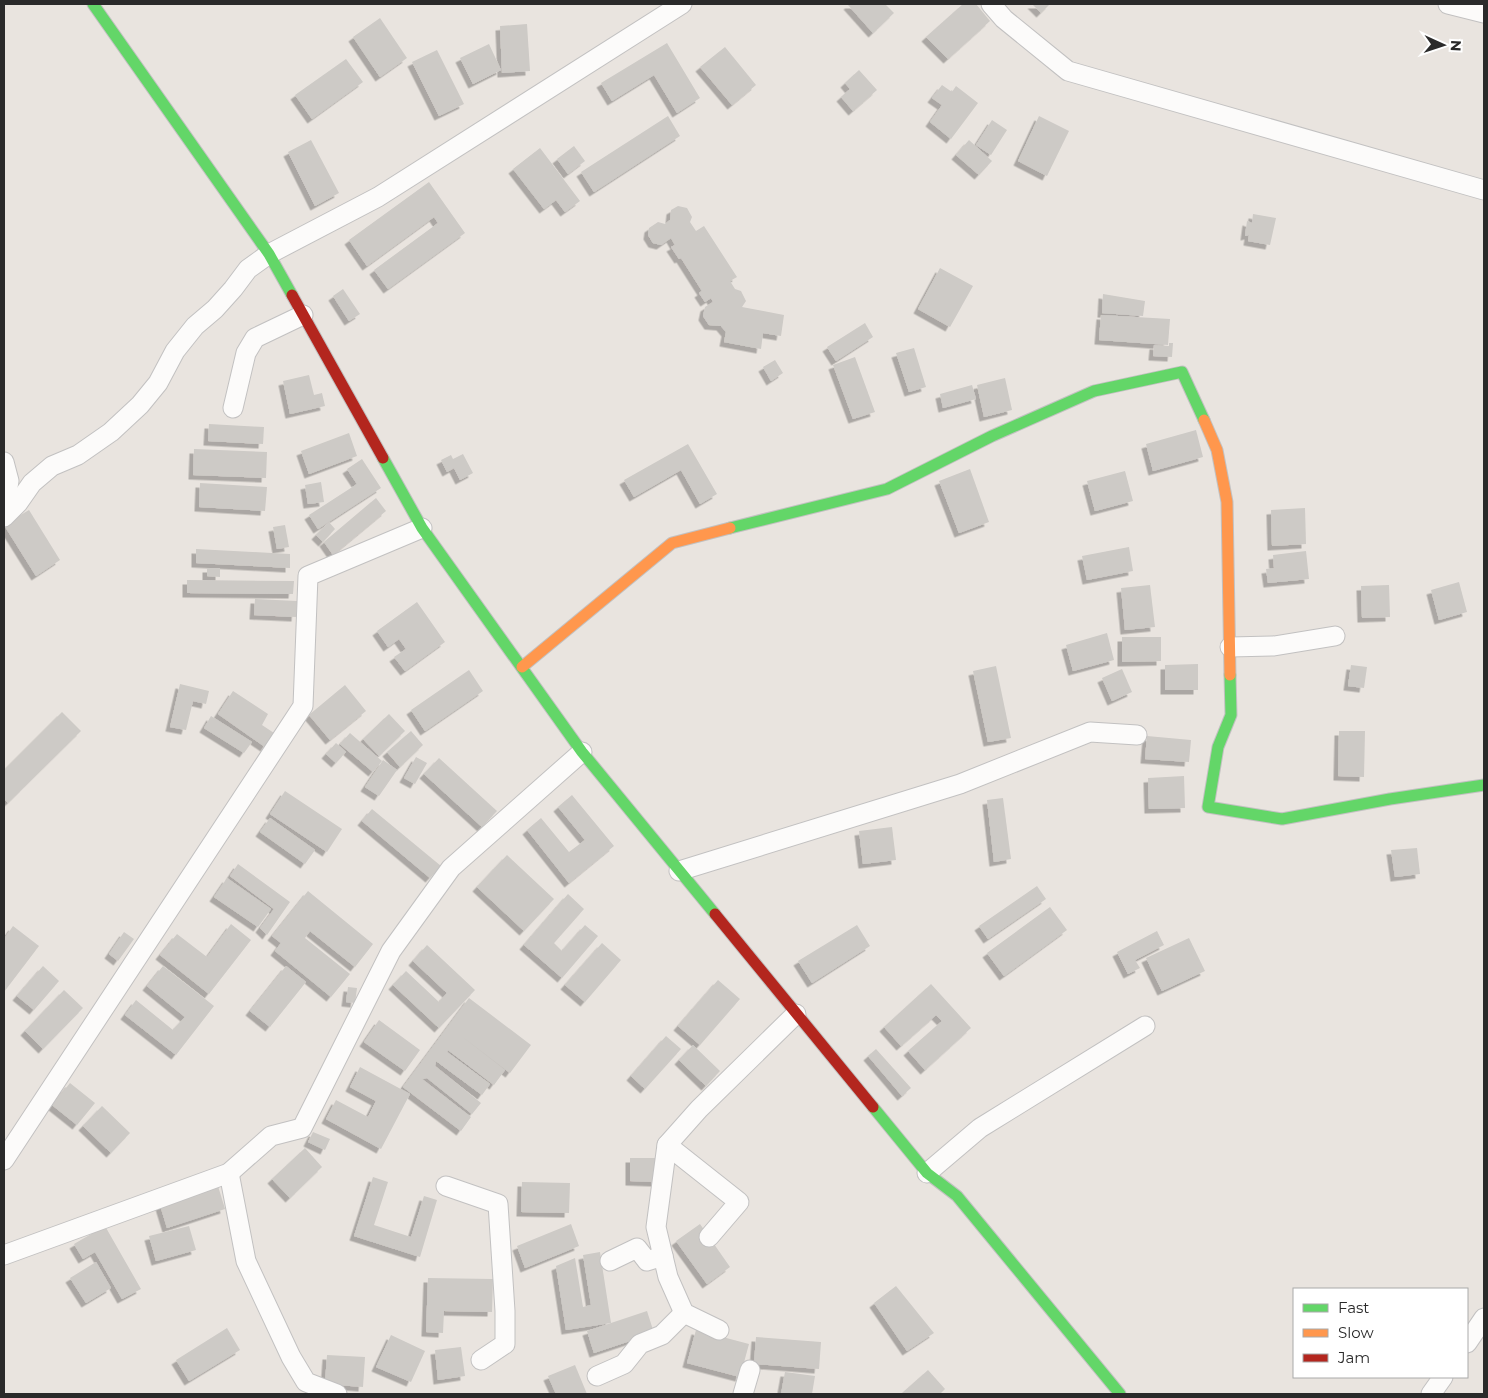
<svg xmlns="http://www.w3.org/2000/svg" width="1488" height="1398" font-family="Montserrat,sans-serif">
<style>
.building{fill:#cdcac6;filter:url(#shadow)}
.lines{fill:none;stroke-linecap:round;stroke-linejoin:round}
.street-casing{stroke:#c2c1c1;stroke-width:21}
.fast-casing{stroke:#c2c1c1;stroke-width:13}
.slow-casing{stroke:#c2c1c1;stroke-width:13}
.jam-casing{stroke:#c2c1c1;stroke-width:13}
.street{stroke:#fcfbfa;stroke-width:19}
.fast{stroke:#63d668;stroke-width:11}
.slow{stroke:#ff974d;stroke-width:11}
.jam{stroke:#b3261e;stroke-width:11}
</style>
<defs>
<filter id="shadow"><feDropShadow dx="-4.5" dy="4.5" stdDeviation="0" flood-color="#0004"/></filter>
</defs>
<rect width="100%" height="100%" fill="#e9e4df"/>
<g class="building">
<polygon points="850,4 885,4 894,13 873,33 848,5"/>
<polygon points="963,4 976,4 990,21 948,59 926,37"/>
<polygon points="1032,4 1050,4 1041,13"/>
<polygon points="380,18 407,58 380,77 353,37"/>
<polygon points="527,24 530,71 502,73 500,26"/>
<polygon points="667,43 700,98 677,113 654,75 612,101 601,83"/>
<polygon points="489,44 501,70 473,84 460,58"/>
<polygon points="725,47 756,85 732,105 700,67"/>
<polygon points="437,50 464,104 439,116 412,62"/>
<polygon points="346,59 363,82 312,119 295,95"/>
<polygon points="859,70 877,90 853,111 841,97 850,89 845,83"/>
<polygon points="942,85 952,92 956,86 978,103 951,139 930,122 942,105 932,98"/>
<polygon points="668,116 680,136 594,192 581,172"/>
<polygon points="1039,116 1069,131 1047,176 1018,161"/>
<polygon points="992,120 1007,130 991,155 976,145"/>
<polygon points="311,140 339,193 315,206 288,152"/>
<polygon points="969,140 992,161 979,175 956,155"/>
<polygon points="574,146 585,161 568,174 557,159"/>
<polygon points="540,148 580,201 565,212 556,200 544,209 513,169"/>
<polygon points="429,182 465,233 388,289 374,270 438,223 434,217 367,266 349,240"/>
<polygon points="678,206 687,208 692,217 690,222 696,231 704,226 737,277 730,281 735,289 741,291 746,301 742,307 784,315 781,336 763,333 761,349 724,342 726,332 721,326 709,325 703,316 705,307 713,302 711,298 705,302 699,293 702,291 681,258 679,259 671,247 675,245 671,238 661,245 653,243 648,235 649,228 658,222 665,224 670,220 671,210"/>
<polygon points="1253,214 1276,218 1270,245 1248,241 1249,235 1245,236 1247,221 1252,223"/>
<polygon points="940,268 973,286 950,327 918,309"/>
<polygon points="343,289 360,314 349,321 333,296"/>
<polygon points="1103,294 1145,301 1143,316 1102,313"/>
<polygon points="1101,315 1170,319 1168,345 1099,340"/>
<polygon points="865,323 873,337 836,361 827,347"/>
<polygon points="1169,343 1173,343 1172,357 1153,356 1154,345 1169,346"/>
<polygon points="914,348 926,387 909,392 896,353"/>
<polygon points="855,357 875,412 853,419 833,365"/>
<polygon points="775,360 783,373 771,381 763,367"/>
<polygon points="309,375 314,395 322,393 325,406 290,414 283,381"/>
<polygon points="1005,378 1012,410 984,417 977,385"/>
<polygon points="972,385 976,399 943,408 940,394"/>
<polygon points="209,424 264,427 263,444 208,441"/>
<polygon points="1196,430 1203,457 1153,471 1146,444"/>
<polygon points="349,433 357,456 309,474 301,451"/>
<polygon points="688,444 717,494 700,504 681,470 634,497 624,480"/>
<polygon points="194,449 267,452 266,478 193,475"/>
<polygon points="463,454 473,473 460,480 454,468 447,472 441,460 451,455 453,459"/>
<polygon points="362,459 381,488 318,529 309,515 357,484 347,469"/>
<polygon points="970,469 989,522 959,533 939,481"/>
<polygon points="1125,471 1133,501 1095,511 1087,481"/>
<polygon points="321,482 324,502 308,504 305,485"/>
<polygon points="200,483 267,487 265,511 199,507"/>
<polygon points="376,498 386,511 333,555 324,542"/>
<polygon points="1305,508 1306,544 1272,546 1271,510"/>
<polygon points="29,510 60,560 36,576 4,525"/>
<polygon points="329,522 335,529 323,542 316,535"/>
<polygon points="285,525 289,547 277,549 273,527"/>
<polygon points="1129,547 1133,571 1087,580 1082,556"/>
<polygon points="196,549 290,554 290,568 196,563"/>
<polygon points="1306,551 1309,579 1268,583 1266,569 1274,568 1273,555"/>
<polygon points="207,568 220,568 220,577 207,576"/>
<polygon points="187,580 294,581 293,594 187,593"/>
<polygon points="1459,582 1467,612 1439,620 1431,590"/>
<polygon points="1150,585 1155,627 1125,630 1121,588"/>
<polygon points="1389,585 1390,617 1362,618 1361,586"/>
<polygon points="255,599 297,601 296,617 254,615"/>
<polygon points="417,602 445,642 405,671 394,657 406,649 399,639 388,647 377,631"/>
<polygon points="1107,633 1114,660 1073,671 1066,645"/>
<polygon points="1122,637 1161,637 1161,661 1122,662"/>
<polygon points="1198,664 1198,690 1165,690 1165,665"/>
<polygon points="1351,665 1367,667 1364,688 1348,686"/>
<polygon points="996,666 1011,738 988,742 973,671"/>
<polygon points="1122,669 1132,692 1112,701 1102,678"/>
<polygon points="469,670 483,691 425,731 411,710"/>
<polygon points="180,684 209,691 206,704 193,701 186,730 170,727"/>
<polygon points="345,685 366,711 330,740 309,715"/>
<polygon points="233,691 268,714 262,725 274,733 265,747 218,714"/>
<polygon points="62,712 81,731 8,803 4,799 4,770"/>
<polygon points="389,714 405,731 379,756 363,739"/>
<polygon points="211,716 252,742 244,753 204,728"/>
<polygon points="411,731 423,745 400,767 387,752"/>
<polygon points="1339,731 1365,731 1364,777 1338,776"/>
<polygon points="350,733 382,761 373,772 340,744"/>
<polygon points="1147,736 1191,740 1189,762 1145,759"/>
<polygon points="336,743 346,752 336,763 326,754"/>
<polygon points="416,757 427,763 415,784 404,778"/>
<polygon points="439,758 497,811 482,827 424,774"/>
<polygon points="383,760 397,770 379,796 365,787"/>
<polygon points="1184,776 1185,808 1149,809 1148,778"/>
<polygon points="285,791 342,829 327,852 270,814"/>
<polygon points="572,795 614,846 569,883 527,830 541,818 569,852 585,840 558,807"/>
<polygon points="1003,798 1011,859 994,862 987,800"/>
<polygon points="372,809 441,866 430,878 362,821"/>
<polygon points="270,818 315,850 305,864 260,832"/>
<polygon points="892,827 896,860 863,864 859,831"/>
<polygon points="1417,848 1420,874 1395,877 1391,850"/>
<polygon points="507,855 554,899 524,931 477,887"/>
<polygon points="238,864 290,902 267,935 260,928 274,909 230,876"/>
<polygon points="227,878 271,909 258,927 214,897"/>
<polygon points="1037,886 1046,899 988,939 979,926"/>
<polygon points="308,891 373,944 355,967 310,931 305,938 350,974 331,997 275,951 281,943 272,936"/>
<polygon points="568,894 584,909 554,943 562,951 585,925 598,936 562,978 524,945"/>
<polygon points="1050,907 1067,930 1004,976 987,953"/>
<polygon points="231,924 251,940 209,994 160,955 177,934 207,957"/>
<polygon points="857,925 870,946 812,983 798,961"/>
<polygon points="13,926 39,946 4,992 4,939"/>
<polygon points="1157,931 1164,945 1135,960 1140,968 1128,974 1117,952"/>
<polygon points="124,932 134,939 118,961 109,954"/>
<polygon points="1189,938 1205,971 1162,991 1146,958"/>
<polygon points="602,943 621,960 585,1002 565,985"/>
<polygon points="427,945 475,990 439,1028 393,985 406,971 439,1002 447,993 413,961"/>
<polygon points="43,966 59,981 34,1010 17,996"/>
<polygon points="163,966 214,1006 176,1055 125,1015 136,1000 173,1030 185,1017 147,986"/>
<polygon points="286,966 306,982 270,1027 250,1011"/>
<polygon points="718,980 740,999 700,1045 678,1026"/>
<polygon points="931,984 971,1028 925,1070 908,1051 942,1021 936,1015 901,1046 884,1027"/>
<polygon points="348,987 357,988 355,1003 346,1002"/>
<polygon points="64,990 83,1008 43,1049 25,1031"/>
<polygon points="469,998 531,1045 510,1073 460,1035 505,1070 494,1085 448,1050 447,1052 490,1084 482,1095 436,1061 435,1066 481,1103 472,1114 427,1078 422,1079 471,1117 461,1131 403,1087"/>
<polygon points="379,1020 420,1050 405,1071 364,1042"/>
<polygon points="666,1036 681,1049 645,1089 631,1076"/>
<polygon points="693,1045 720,1071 706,1086 679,1060"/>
<polygon points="876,1049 911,1088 902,1096 868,1056"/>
<polygon points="360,1067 410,1094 381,1149 326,1119 336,1100 368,1117 376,1101 350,1087"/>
<polygon points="70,1083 95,1103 77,1125 52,1105"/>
<polygon points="102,1106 130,1133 111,1153 83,1126"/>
<polygon points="313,1132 330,1139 325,1150 308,1142"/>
<polygon points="305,1148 322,1167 290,1198 272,1179"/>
<polygon points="630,1158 656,1158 656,1182 630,1181"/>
<polygon points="373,1177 388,1182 374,1225 411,1237 424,1196 437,1200 420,1257 354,1236"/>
<polygon points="522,1182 570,1183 569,1213 521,1212"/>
<polygon points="218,1186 225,1209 167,1228 160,1205"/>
<polygon points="571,1224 579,1246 525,1268 517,1246"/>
<polygon points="700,1224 730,1267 707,1284 676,1241"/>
<polygon points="105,1226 141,1289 122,1299 95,1252 83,1259 74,1244"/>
<polygon points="189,1226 196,1250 156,1261 149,1236"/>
<polygon points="600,1252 611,1323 566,1330 556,1266 575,1258 583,1307 591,1305 583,1255"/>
<polygon points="96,1262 111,1288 86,1303 70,1278"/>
<polygon points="428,1278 493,1279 492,1312 444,1311 443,1333 426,1332"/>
<polygon points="896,1286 934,1333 907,1351 874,1303"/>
<polygon points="647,1311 654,1333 594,1353 587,1331"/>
<polygon points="227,1328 240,1350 189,1381 176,1360"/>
<polygon points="696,1330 749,1344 740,1377 687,1363"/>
<polygon points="391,1335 425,1351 411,1382 376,1367"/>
<polygon points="756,1337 821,1342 819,1369 754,1364"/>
<polygon points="461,1347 465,1376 438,1380 435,1350"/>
<polygon points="327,1355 365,1357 363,1387 325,1384"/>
<polygon points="575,1365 587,1394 556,1394 548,1376"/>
<polygon points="928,1370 945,1389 940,1394 901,1394"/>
<polygon points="785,1372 815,1376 812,1394 781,1394"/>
</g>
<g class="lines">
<g class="street-casing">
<g id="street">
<polyline points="991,4 1004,19 1068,71 1484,190"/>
<polyline points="1448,4 1484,13"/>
<polyline points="233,408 246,353 255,338 303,315"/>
<polyline points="4,462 9,481 4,510"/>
<polyline points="4,517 18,503 32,483 52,466 78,455 111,432 140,405 158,383 175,351 195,326 215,309 233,289 248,269 269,254 378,197 682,4"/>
<polyline points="1230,647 1274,646 1335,636"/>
<polyline points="679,871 960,784 1090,732 1137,735"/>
<polyline points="667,1145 739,1202 709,1237"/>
<polyline points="4,1160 303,706 308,576 422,528"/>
<polyline points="229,1173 246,1261 291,1357 306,1382 337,1394"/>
<polyline points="927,1173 980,1128 1145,1026"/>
<polyline points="446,1186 498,1204 505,1311 505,1344 481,1360"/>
<polyline points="4,1255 229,1173 271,1136 302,1128 391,951 451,868 582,752"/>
<polyline points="610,1261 637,1248 647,1261 663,1256"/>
<polyline points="719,1330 684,1313 668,1277 656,1227 667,1145 699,1109 796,1014"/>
<polyline points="1467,1343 1484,1318"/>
<polyline points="597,1376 624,1364 640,1344 662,1335 684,1313"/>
<polyline points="743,1394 750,1370"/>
<polyline points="1431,1394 1443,1377"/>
</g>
</g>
<g class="fast-casing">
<g id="fast">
<polyline points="93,4 269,254 292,295"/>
<polyline points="383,458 422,528 582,752 715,914"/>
<polyline points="730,528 887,489 992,436 1094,391 1182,372 1204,420"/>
<polyline points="1230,675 1231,715 1218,747 1208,807 1282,819 1390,799 1484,785"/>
<polyline points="873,1107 927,1173 957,1196 1120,1394"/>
</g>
</g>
<g class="slow-casing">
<g id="slow">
<polyline points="1204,420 1217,450 1227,502 1230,675"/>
<polyline points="522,667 672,543 730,528"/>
</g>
</g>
<g class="jam-casing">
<g id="jam">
<polyline points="292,295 383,458"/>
<polyline points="715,914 873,1107"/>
</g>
</g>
<use href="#street" class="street"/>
<use href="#fast" class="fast"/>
<use href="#slow" class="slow"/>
<use href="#jam" class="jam"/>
</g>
<rect width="1488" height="1398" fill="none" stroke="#2a2a2a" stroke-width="10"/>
<rect x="1293" y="1288" width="175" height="90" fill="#ffffff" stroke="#aaaaaa"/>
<rect x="1303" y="1304" width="25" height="8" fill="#63d668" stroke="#aaaaaa"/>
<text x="1338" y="1313" font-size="15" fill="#2a2a2a">Fast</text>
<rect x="1303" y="1329" width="25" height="8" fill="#ff974d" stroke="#aaaaaa"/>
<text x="1338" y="1338" font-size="15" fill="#2a2a2a">Slow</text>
<rect x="1303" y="1354" width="25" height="8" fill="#b3261e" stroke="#aaaaaa"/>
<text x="1338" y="1363" font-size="15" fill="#2a2a2a">Jam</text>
<g transform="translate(1443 45) rotate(93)" stroke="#ffffff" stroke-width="4" paint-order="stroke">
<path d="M0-4L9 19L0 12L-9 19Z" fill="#2a2a2a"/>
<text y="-8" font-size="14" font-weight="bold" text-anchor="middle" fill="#2a2a2a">N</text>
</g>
</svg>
